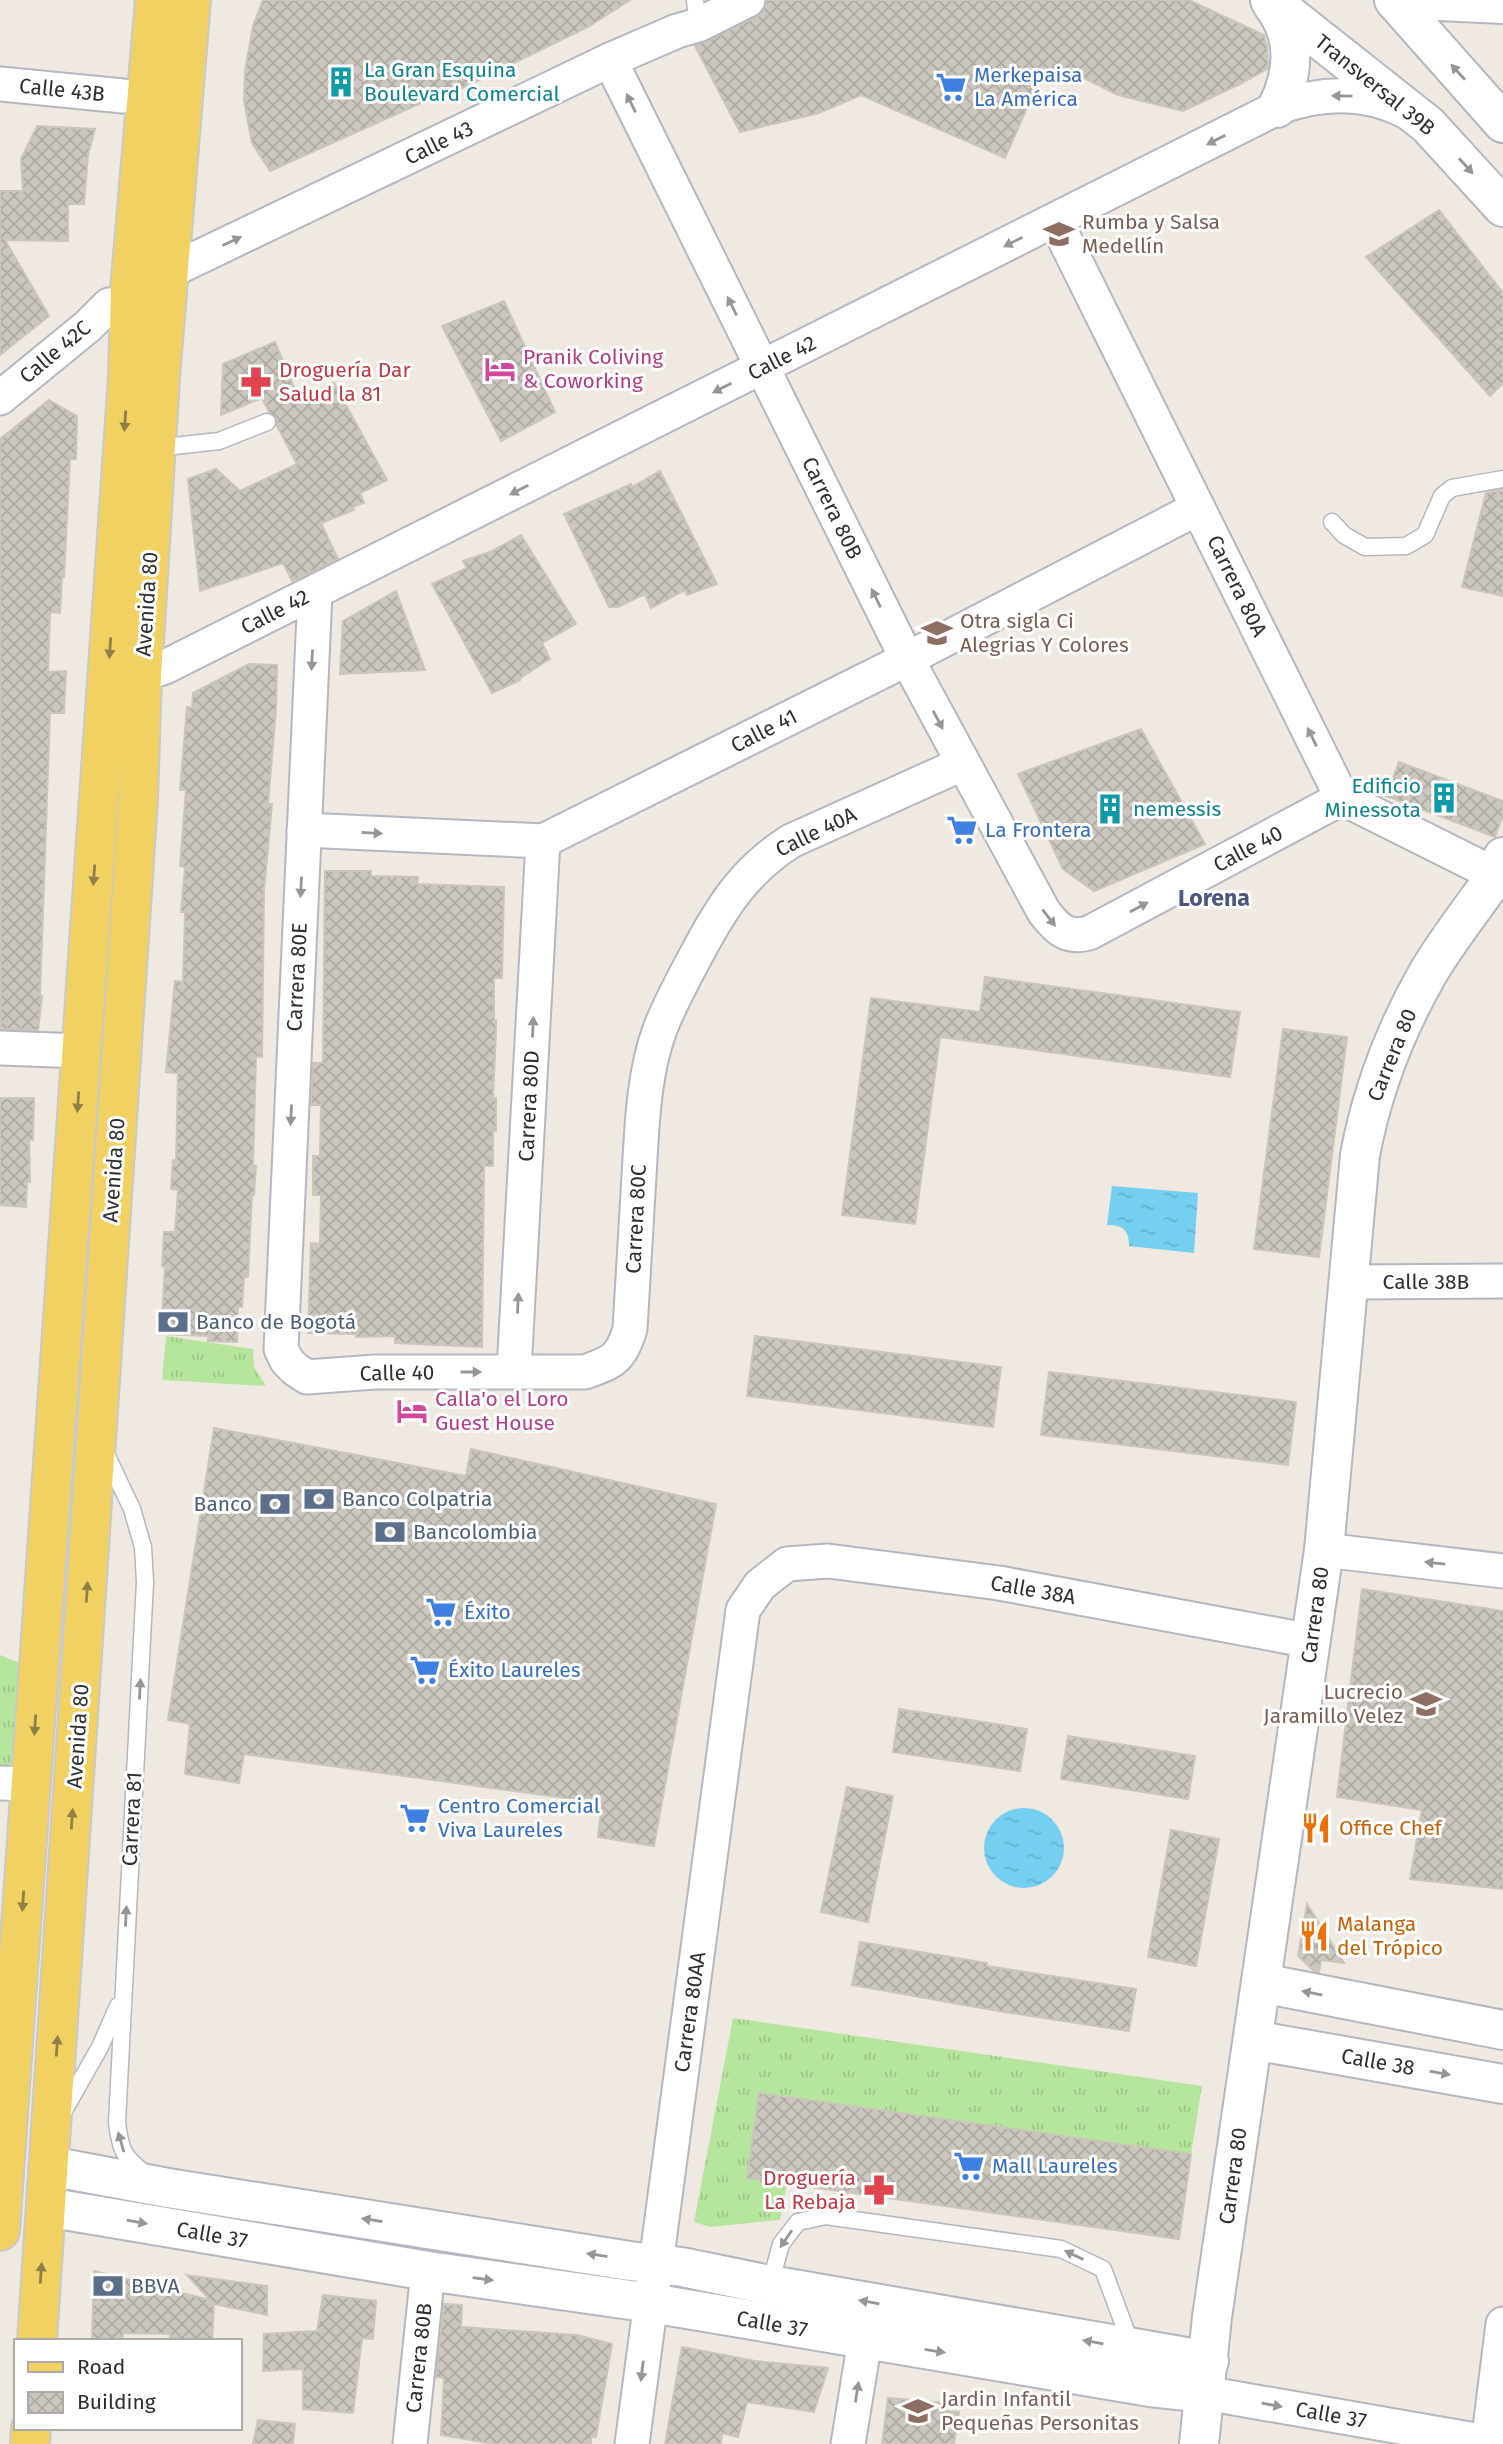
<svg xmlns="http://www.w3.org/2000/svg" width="1503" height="2444" font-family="'Fira Sans',sans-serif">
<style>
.grass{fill:url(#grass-tufts)}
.water{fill:url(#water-ripples)}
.building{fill:url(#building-cross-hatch);stroke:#cbc5ba;stroke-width:2}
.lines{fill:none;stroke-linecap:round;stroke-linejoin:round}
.service-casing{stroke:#b4b7c1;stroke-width:19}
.minor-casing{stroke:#b4b7c1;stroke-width:37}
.tertiary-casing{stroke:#b4b7c1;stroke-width:42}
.secondary-casing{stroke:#b4b7c1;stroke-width:42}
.primary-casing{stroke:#c9c9c9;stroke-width:42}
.service{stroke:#fff;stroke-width:16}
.minor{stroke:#fff;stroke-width:33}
.tertiary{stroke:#fff;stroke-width:38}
.secondary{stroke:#fff;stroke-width:38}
.primary{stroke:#f2d163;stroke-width:38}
.oneway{fill:#969696}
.oneway2{fill:#908048}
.labels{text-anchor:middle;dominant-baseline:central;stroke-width:6;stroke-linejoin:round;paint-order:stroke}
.culture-label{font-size:21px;fill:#0d838f;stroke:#fff;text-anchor:start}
.shop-label{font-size:21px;fill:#366cbe;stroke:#fff;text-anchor:start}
.street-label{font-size:21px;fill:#2e2e2e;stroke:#fff}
.education-label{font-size:21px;fill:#785e54;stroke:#fff;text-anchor:start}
.hotel-label{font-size:21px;fill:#b23c85;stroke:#fff;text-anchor:start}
.health-label{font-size:21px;fill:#be3a42;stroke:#fff;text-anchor:start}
.service-label{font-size:21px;fill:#4e5e75;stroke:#fff;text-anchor:start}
.food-label{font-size:21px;fill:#c56008;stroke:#fff;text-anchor:start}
.neighbourhood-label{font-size:23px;font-weight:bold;fill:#4d5680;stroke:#fff}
</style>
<defs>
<pattern id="grass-tufts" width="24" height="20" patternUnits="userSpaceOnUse" patternTransform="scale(1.75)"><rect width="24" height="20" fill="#b6e59e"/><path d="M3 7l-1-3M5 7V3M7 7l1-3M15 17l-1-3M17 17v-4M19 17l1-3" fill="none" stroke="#9dc588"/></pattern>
<pattern id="water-ripples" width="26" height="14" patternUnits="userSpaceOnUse" patternTransform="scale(1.75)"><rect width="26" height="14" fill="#75cff0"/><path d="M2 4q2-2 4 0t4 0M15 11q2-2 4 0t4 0" fill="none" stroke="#66b2ce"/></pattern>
<pattern id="building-cross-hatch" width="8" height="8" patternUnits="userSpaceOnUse" patternTransform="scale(1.75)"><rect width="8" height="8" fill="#cbc7bf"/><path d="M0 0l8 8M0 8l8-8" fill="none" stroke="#afaba4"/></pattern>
</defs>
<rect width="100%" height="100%" fill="#efe9e1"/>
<g class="grass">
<polygon points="166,1336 253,1349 254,1367 266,1386 162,1380"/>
<polygon points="0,1655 20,1663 16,1773 0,1772"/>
<polygon points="733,2018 1202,2086 1191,2154 760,2093 747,2177 787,2184 780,2220 710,2227 694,2222"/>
</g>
<g class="water">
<path d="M1112 1186 1198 1193 1194 1253 1129 1246C1129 1229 1122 1225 1107 1225Z"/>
<circle cx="1024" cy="1848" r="40"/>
</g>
<g class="building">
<polygon points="263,0 630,0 588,27 452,93 450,90 270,171 252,143 244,101 245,71 253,26"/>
<polygon points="767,0 1189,0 1264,35 1267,46 1268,66 1267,69 1240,84 1183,111 1118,95 1062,67 1057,81 1041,76 1005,158 861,95 819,113 740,132 695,46 757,17 764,10"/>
<polygon points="37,126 95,129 88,155 84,204 68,204 68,241 5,240 49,316 0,355 0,191 23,191 21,159"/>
<polygon points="1439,210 1503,293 1503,383 1490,396 1366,257"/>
<polygon points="504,301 555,412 501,441 442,326"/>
<polygon points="275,342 299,399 334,383 387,480 360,493 364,503 352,507 354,510 321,523 338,559 292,581 283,563 200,591 188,479 216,469 240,491 297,464 277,426 276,418 269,412 262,398 221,415 223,364"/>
<polygon points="49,400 77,416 76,459 70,459 64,577 62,577 60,613 50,612 48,672 66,671 64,713 50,713 40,996 42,996 38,1030 1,1029 0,439"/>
<polygon points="660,471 717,584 687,595 685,590 651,608 645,594 618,607 609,607 564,514 631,484 632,487"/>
<polygon points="1503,490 1503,596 1462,587 1486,493"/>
<polygon points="521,535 576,624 542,643 550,659 520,678 520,680 492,693 432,584 467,568 463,561 492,551"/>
<polygon points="396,591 425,670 340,674 343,621"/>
<polygon points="249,664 277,665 276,709 268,804 272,804 264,891 262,1057 256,1056 253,1165 256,1166 254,1195 252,1195 248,1277 244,1277 242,1307 238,1306 237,1342 208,1341 208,1336 161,1334 165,1267 162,1266 164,1232 175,1232 178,1190 171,1189 173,1160 176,1161 178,1073 166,1072 175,981 183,982 185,912 181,912 185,867 180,866 186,790 180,790 187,707 192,708 193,693"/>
<polygon points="1141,729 1205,844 1094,891 1063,869 1018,774"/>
<polygon points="1399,762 1503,801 1503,815 1495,837 1386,796"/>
<polygon points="325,871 371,871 371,876 418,877 417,884 504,887 502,978 494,978 494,1020 496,1020 496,1032 493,1098 496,1098 496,1131 493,1131 493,1166 484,1166 482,1347 395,1343 395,1336 356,1337 356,1334 308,1333 311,1243 320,1244 321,1195 313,1195 313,1156 320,1156 321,1105 311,1105 313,1063 323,1063"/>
<polygon points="985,977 1240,1012 1230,1077 940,1037 915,1224 842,1215 871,998 980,1012"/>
<polygon points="1283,1029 1347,1037 1319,1257 1254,1249"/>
<polygon points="0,1098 34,1098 33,1140 29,1139 30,1182 27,1182 26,1207 0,1205"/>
<polygon points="755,1336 1001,1367 993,1427 747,1396"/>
<polygon points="1049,1372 1296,1402 1288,1465 1041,1435"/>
<polygon points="214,1428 466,1476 471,1449 716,1504 654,1846 598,1837 602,1803 244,1754 239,1783 185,1774 190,1724 168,1720"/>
<polygon points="1362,1589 1503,1611 1503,1889 1410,1879 1422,1810 1337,1797"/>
<polygon points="899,1709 1027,1729 1020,1771 893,1752"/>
<polygon points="1068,1736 1195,1756 1188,1799 1061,1779"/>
<polygon points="847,1787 893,1796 868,1922 821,1912"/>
<polygon points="1171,1830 1219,1839 1196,1966 1148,1957"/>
<polygon points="1307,1904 1344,1963 1321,1960 1319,1972 1314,1971 1298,1956"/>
<polygon points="860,1942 987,1963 987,1966 1136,1989 1129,2031 998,2011 852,1985"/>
<polygon points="759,2093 1191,2154 1179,2239 747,2178"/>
<polygon points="94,2271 210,2300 187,2275 267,2286 267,2315 214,2304 212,2341 170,2341 170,2334 123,2333 122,2341 92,2340"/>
<polygon points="323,2295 376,2301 373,2339 362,2338 353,2413 303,2409 303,2369 263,2371 264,2334 317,2331"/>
<polygon points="444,2304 462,2305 461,2327 577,2335 612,2344 596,2437 591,2437 591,2444 494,2444 441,2435 444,2378 436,2377"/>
<polygon points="682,2347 755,2361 828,2368 814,2412 747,2402 738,2437 722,2433 721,2444 665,2444"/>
<polygon points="888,2398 945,2403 944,2411 959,2412 954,2444 882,2444"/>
<polygon points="258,2420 295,2424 293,2444 253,2444"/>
</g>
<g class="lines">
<g class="service-casing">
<g id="service">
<polyline points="695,0 698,25"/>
<polyline points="156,448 219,441 267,422"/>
<polyline points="1332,522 1344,535 1365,547 1406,546 1425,535 1442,496 1452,488 1503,479"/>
<path d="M105 1452 132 1509 143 1547 145 1582 117 2122C120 2148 123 2158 145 2173"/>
<polyline points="62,2114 100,2047 118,2006"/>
<polyline points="770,2285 781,2244 798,2222 826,2216 1061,2249 1103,2269 1132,2347"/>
</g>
</g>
<g class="minor-casing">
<g id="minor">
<path d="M610 60 907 659 1044 912C1057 929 1067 939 1089 933L1342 798"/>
<polyline points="0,84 123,96"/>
<polyline points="1055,220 1342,798 1496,875 1503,883"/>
<polyline points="170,271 610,60 677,31 698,25 748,0"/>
<polyline points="0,398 88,326 109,305"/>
<path d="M315 592 281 1349 287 1361 295 1369 307 1377 375 1372H585C613 1362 621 1359 630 1329 633 1278 636 1227 639 1176 642 1127 643 1075 660 1029 671 1001 686 974 700 948 724 903 747 869 791 841L962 764"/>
<path d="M142 675 165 667 1277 108C1320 92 1363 90 1405 111"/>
<polyline points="304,830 543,841 907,659 1198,508"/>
<polyline points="0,1048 82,1051"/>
<polyline points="1349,1282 1503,1281"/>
<polyline points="514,1371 543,841"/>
<polyline points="1324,1550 1503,1571"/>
<polyline points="0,1783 31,1784"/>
<polyline points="1205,2393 1498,2444"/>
<polyline points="410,2444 428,2271"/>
<polyline points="632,2444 743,1610 760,1585 787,1564 828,1561 999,1583 1311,1641"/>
<polyline points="848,2444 865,2340"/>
<polyline points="1488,2444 1503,2324"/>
</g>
</g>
<g class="tertiary-casing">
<g id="tertiary">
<polyline points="1262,1983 1503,2030"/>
<polyline points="1253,2040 1503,2084"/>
<polyline points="49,2166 168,2188 630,2261 682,2267 770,2285 1209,2361"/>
<polyline points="46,2207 428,2271 651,2303 1150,2387 1205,2393"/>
<path d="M1199 2444 1212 2317 1324 1550 1360 1155C1372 1091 1396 1029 1428 973 1448 939 1474 907 1496 875L1503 857"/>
</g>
</g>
<g class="secondary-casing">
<g id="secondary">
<polyline points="1270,0 1428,125 1503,207"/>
<polyline points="1394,0 1503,123"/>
<polyline points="1417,0 1503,4"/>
<path d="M1272 4C1297 36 1294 74 1277 108"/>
</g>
</g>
<g class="primary-casing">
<g id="primary">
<polyline points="0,2231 128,377 130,290 155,0"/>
<polyline points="37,2341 138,800 142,675 160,378 191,0"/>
<polyline points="30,2444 31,2428"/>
</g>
</g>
<use href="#service" class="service"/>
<use href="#minor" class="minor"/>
<use href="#tertiary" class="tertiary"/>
<use href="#secondary" class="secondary"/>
<use href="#primary" class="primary"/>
</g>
<defs><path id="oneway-solid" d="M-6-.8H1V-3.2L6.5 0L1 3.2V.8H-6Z" transform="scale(1.75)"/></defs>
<g class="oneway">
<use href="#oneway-solid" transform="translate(1458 72) rotate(-132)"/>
<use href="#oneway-solid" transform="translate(1342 96) rotate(-179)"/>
<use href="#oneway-solid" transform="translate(631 103) rotate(-116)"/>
<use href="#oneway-solid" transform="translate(1216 140) rotate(153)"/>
<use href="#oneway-solid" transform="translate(1466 166) rotate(48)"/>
<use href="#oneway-solid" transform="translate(232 241) rotate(-25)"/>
<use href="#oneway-solid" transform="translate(1013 242) rotate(153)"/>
<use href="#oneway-solid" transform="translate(732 306) rotate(-116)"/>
<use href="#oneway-solid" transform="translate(722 388) rotate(153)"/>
<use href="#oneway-solid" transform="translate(519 490) rotate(153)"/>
<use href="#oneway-solid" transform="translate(876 598) rotate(-116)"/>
<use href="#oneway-solid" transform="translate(312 660) rotate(93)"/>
<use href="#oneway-solid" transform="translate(938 720) rotate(62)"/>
<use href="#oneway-solid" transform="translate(1312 737) rotate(-116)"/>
<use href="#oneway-solid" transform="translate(372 833) rotate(3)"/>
<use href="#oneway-solid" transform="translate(301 887) rotate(93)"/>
<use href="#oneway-solid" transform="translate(1139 907) rotate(-28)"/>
<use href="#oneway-solid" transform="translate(1049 918) rotate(52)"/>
<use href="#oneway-solid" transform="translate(533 1027) rotate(-87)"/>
<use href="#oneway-solid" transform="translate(291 1115) rotate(93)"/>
<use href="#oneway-solid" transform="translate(518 1303) rotate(-87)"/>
<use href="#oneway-solid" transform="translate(471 1372)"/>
<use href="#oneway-solid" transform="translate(1435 1563) rotate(-174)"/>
<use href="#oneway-solid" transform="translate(140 1689) rotate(-87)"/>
<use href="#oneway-solid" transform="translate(126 1916) rotate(-87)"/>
<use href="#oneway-solid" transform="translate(1312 1993) rotate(-168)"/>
<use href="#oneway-solid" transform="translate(1440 2073) rotate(10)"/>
<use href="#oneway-solid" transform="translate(121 2142) rotate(-106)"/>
<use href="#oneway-solid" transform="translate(372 2220) rotate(-171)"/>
<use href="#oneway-solid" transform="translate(137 2222) rotate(10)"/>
<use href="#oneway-solid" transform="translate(786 2239) rotate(124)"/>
<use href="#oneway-solid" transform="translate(597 2255) rotate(-171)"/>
<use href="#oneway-solid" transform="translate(1074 2255) rotate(-154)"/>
<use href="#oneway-solid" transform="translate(483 2279) rotate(8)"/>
<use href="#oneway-solid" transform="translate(869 2302) rotate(-170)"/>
<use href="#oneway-solid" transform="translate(1093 2342) rotate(-170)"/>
<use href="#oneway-solid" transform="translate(935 2351) rotate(9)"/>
<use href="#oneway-solid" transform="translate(642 2371) rotate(97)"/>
<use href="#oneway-solid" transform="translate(857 2392) rotate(-81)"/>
<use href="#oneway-solid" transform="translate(1272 2405) rotate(10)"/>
</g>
<g class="oneway2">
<use href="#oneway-solid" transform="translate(125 421) rotate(94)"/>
<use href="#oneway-solid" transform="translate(110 648) rotate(94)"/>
<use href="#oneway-solid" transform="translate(94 875) rotate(94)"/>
<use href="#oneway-solid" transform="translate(78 1102) rotate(94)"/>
<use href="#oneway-solid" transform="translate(87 1592) rotate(-86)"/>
<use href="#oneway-solid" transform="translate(35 1725) rotate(94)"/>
<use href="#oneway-solid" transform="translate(72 1819) rotate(-86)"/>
<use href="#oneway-solid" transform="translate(23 1901) rotate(94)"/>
<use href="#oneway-solid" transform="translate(57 2046) rotate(-86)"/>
<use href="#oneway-solid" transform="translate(41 2273) rotate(-86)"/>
</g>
<defs>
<g id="building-bare" transform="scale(2.415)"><path d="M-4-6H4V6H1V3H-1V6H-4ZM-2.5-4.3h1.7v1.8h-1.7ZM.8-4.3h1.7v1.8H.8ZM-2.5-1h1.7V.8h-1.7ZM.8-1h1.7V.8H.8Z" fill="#0f9aa8" stroke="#fff" stroke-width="2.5" paint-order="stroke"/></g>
<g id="supermarket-bare" transform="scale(2.415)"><path d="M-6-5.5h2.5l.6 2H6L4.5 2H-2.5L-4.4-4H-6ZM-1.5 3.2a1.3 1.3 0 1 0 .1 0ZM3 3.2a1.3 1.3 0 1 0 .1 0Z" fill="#3f7fe0" stroke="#fff" stroke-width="2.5" paint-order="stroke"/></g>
<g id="school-bare" transform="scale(2.415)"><path d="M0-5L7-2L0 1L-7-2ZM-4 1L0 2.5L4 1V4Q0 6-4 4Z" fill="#8d6e63" stroke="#fff" stroke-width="2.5" paint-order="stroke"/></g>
<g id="hotel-bare" transform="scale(2.415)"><path d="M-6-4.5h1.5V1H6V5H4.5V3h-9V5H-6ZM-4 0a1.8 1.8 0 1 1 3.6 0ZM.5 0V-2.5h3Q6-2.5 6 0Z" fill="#d1479c" stroke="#fff" stroke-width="2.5" paint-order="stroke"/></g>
<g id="pharmacy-bare" transform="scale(2.415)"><path d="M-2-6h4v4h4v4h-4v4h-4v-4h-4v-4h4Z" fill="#e0444e" stroke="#fff" stroke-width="2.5" paint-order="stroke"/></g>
<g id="bank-bare" transform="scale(2.415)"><path d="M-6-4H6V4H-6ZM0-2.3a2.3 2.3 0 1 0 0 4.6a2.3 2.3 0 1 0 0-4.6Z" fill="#5c6f8a" stroke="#fff" stroke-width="2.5" paint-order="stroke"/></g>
<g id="restaurant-bare" transform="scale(2.415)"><path d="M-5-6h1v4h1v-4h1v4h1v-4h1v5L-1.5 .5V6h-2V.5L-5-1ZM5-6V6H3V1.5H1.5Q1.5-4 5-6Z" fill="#e8710a" stroke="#fff" stroke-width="2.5" paint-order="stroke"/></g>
</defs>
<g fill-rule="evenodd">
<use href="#building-bare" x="341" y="82"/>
<use href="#supermarket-bare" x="951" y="87"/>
<use href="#school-bare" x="1059" y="234"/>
<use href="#hotel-bare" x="500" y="369"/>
<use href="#pharmacy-bare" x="256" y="382"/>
<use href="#school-bare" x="937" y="633"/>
<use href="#building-bare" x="1444" y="798"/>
<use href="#building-bare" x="1110" y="809"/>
<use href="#supermarket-bare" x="962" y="830"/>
<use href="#bank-bare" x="173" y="1322"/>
<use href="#hotel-bare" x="412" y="1411"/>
<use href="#bank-bare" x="319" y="1499"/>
<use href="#bank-bare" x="275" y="1504"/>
<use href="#bank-bare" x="390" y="1532"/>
<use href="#supermarket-bare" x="441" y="1612"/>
<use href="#supermarket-bare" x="425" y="1670"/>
<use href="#school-bare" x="1426" y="1704"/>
<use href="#supermarket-bare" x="415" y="1818"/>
<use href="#restaurant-bare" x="1316" y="1828"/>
<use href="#restaurant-bare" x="1314" y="1936"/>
<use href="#supermarket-bare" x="969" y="2166"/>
<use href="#pharmacy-bare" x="879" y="2190"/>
<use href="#bank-bare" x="108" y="2286"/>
<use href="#school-bare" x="918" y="2411"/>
</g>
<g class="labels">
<g class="culture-label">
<text x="364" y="70">La Gran Esquina<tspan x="364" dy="24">Boulevard Comercial</tspan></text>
<text x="1421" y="786" text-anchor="end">Edificio<tspan x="1421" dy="24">Minessota</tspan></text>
<text x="1133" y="809">nemessis</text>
</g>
<g class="shop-label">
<text x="974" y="75">Merkepaisa<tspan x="974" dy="24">La América</tspan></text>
<text x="985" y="830">La Frontera</text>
<text x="464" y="1612">Éxito</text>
<text x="448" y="1670">Éxito Laureles</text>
<text x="438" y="1806">Centro Comercial<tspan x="438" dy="24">Viva Laureles</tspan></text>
<text x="992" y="2166">Mall Laureles</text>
</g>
<g class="street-label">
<text transform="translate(1375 85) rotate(39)">Transversal 39B</text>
<text transform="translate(62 90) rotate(6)">Calle 43B</text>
<text transform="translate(439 143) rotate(-26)">Calle 43</text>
<text transform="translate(55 352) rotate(-40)">Calle 42C</text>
<text transform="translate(782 358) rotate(-27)">Calle 42</text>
<text transform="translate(832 508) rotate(64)">Carrera 80B</text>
<text transform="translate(1237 586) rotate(64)">Carrera 80A</text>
<text transform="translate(147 604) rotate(-86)">Avenida 80</text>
<text transform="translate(275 612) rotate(-27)">Calle 42</text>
<text transform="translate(764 731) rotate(-27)">Calle 41</text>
<text transform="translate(816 832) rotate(-26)">Calle 40A</text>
<text transform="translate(1248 849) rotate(-28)">Calle 40</text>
<text transform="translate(297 977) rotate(-87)">Carrera 80E</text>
<text transform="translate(1392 1055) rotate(-68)">Carrera 80</text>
<text transform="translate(529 1106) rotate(-87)">Carrera 80D</text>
<text transform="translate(114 1170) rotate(-86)">Avenida 80</text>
<text transform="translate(636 1219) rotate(-87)">Carrera 80C</text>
<text x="1426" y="1282">Calle 38B</text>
<text transform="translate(397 1373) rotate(-1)">Calle 40</text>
<text transform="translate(1033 1590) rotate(10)">Calle 38A</text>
<text transform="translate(1315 1615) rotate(-82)">Carrera 80</text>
<text transform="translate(78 1736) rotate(-86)">Avenida 80</text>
<text transform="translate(132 1819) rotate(-87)">Carrera 81</text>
<text transform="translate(690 2012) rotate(-82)">Carrera 80AA</text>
<text transform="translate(1378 2062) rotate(10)">Calle 38</text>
<text transform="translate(1233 2176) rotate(-82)">Carrera 80</text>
<text transform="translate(212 2235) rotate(10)">Calle 37</text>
<text transform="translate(772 2324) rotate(10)">Calle 37</text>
<text transform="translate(419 2358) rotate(-84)">Carrera 80B</text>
<text transform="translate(1331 2415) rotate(10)">Calle 37</text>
</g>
<g class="education-label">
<text x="1082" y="222">Rumba y Salsa<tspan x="1082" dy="24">Medellín</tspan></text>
<text x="960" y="621">Otra sigla Ci<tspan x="960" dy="24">Alegrias Y Colores</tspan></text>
<text x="1403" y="1692" text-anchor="end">Lucrecio<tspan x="1403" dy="24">Jaramillo Velez</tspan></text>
<text x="941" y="2399">Jardin Infantil<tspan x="941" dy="24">Pequeñas Personitas</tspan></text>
</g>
<g class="hotel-label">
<text x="523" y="357">Pranik Coliving<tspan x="523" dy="24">&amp; Coworking</tspan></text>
<text x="435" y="1399">Calla'o el Loro<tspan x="435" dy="24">Guest House</tspan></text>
</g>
<g class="health-label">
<text x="279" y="370">Droguería Dar<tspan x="279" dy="24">Salud la 81</tspan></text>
<text x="856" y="2178" text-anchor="end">Droguería<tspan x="856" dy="24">La Rebaja</tspan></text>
</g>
<g class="service-label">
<text x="196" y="1322">Banco de Bogotá</text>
<text x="342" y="1499">Banco Colpatria</text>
<text x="252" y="1504" text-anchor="end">Banco</text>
<text x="413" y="1532">Bancolombia</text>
<text x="131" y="2286">BBVA</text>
</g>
<g class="food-label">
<text x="1339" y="1828">Office Chef</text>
<text x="1337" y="1924">Malanga<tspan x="1337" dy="24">del Trópico</tspan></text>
</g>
<g class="neighbourhood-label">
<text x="1214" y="898">Lorena</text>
</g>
</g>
<rect x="14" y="2339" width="228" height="91" fill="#ffffff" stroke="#ababab" stroke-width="2"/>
<rect x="28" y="2362" width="35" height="10" fill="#f2d163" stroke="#ababab" stroke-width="2"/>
<text x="77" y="2374" font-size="21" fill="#2e2e2e">Road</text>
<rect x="28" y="2392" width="35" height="21" fill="url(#building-cross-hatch)" stroke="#ababab" stroke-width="2"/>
<text x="77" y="2409" font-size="21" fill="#2e2e2e">Building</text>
</svg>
